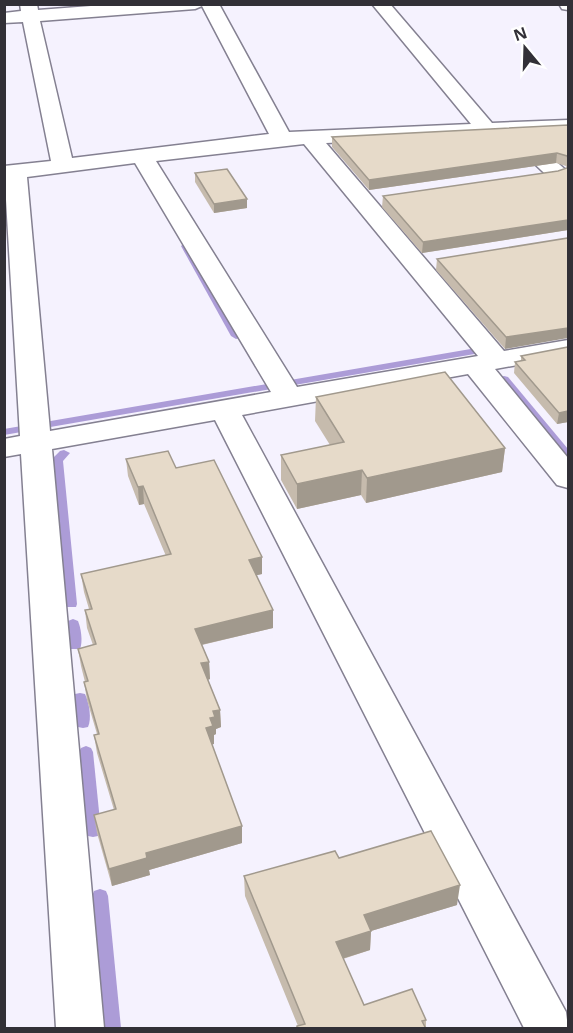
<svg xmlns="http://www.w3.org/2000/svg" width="573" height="1033" font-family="'Noto Sans',sans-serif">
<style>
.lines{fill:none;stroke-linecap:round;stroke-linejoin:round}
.stream{fill:#ac9cd7;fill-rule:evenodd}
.minor-casing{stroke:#848091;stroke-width:3}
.minor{fill:#fff;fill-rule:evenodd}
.wall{fill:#c6bbad}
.shaded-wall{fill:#a1998d}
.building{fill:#e6dac9;stroke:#a1998d;stroke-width:1.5}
</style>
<rect width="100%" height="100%" fill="#f5f2fe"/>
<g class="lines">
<g class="stream">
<polygon points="185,243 189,246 241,336 240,338 236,339 231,336 181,246"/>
<polygon points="488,346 493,349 492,351 4,435 4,429"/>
<polygon points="504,376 508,377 568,449 568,459 564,458 500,381 499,379 500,377"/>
<polygon points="64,450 70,453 63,461 77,604 76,607 66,607 65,604 51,460 60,451"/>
<path d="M73 619 78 621C81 628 83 642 80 649H70C67 643 65 628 68 621Z"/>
<path d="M80 693 85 694C89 702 92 719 88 727L83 728 78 727C74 719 71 702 75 694Z"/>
<polygon points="86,746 91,748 93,752 101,831 98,836 93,837 88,836 85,831 79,752 81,748"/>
<polygon points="100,889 106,891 108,896 121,1028 103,1028 92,896 94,891"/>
</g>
<g class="minor-casing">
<g id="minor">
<path d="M20 4H37L38 10 117 4H219L289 132 471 124 372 4H390L492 123 568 120V132L525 134 568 172V190L560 188 504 135 326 143 504 351 568 340V356L495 369 568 458V488L557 485 468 374 242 415 566 1012 568 1028H524L215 420 52 449 104 1028H56L21 454 4 457V439L20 436 4 166 51 161 23 22 4 23V13L21 11ZM202 6 269 134 72 158 40 21 195 9ZM304 144 478 356 297 387 156 161ZM135 163 271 392 50 431 27 177Z"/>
<polygon points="559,4 568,4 568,10 562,9"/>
</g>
</g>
<use href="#minor" class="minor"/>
</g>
<g class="wall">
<polygon points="568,125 568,230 422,253 382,207 383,196 558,171 567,168 566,166 556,163 369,190 332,147 332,137"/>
<polygon points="195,173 247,208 214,213 195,182"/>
<polygon points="568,238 505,349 436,270 437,259"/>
<polygon points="568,347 568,422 557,424 514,373 515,362 521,361 521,356"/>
<polygon points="316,397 505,448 502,472 366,503 361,495 297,509 281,480 281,455 330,445 315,421"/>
<polygon points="126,459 176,468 262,574 257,575 273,628 202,645 209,662 210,679 208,680 220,710 221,727 216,729 216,734 214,735 214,744 212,744 242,843 149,870 150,875 112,886 97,833 94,815 114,810 97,753 94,735 97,734 87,700 84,682 85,682 81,666 78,649 93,645 87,628 85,610 89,609 84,592 81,574 166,556 144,504 139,505 128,476"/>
<polygon points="339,858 457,905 371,931 370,950 343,959 364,1005 426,1020 426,1029 297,1029 297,1026 298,1026 245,896 244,876"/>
</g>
<g class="shaded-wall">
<polygon points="557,153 556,163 369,190 369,180"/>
<polygon points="247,199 247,208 214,213 214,204"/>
<polygon points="568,220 568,230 422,253 423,242"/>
<polygon points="568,328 568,338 505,349 506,337"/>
<polygon points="568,411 568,422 557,424 559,413"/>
<polygon points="505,448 502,472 366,503 367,478"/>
<polygon points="362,470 361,495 297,509 297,484"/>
<polygon points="143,486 144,504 139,505 138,487"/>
<polygon points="262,557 262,574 249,577 249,560"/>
<polygon points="273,610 273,628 196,646 195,629"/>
<polygon points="209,662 210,679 202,681 201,663"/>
<polygon points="220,710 221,727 216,729 216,734 214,735 214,744 207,746 206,728 213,711"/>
<polygon points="242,826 242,843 149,870 150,875 112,886 109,869 146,853"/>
<polygon points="460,885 457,905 371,931 370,950 335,961 336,942 364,915"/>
</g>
<g class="building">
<polygon points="568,125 568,158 567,156 557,153 369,180 332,137"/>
<polygon points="568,166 568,220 423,242 383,196 558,171 567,168"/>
<polygon points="227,169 247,199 214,204 195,173"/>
<polygon points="568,238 568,328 506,337 437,259"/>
<polygon points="568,347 568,411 559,413 515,362 525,360 521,356"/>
<polygon points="445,372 505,448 367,478 362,470 297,484 281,455 344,442 316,397"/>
<polygon points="168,451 176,468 214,460 262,557 249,560 273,610 195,629 209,662 201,663 220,710 213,711 215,717 210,718 213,726 206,728 242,826 146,853 147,858 109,869 94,815 116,809 94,735 99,734 84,682 88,681 78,649 96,644 85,610 92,609 81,574 171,554 143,486 138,487 126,459"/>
<polygon points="431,831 460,885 364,915 371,931 336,942 364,1005 412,989 426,1020 422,1021 426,1029 297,1029 297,1026 305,1024 244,876 335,851 339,858"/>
</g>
<rect width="573" height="1033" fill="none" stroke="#323037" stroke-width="12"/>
<g transform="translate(525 48) rotate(341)" stroke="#ffffff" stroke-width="4.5" paint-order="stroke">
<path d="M0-4.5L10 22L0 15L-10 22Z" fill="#323037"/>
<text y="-9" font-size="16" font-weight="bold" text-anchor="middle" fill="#323037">N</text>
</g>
</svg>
